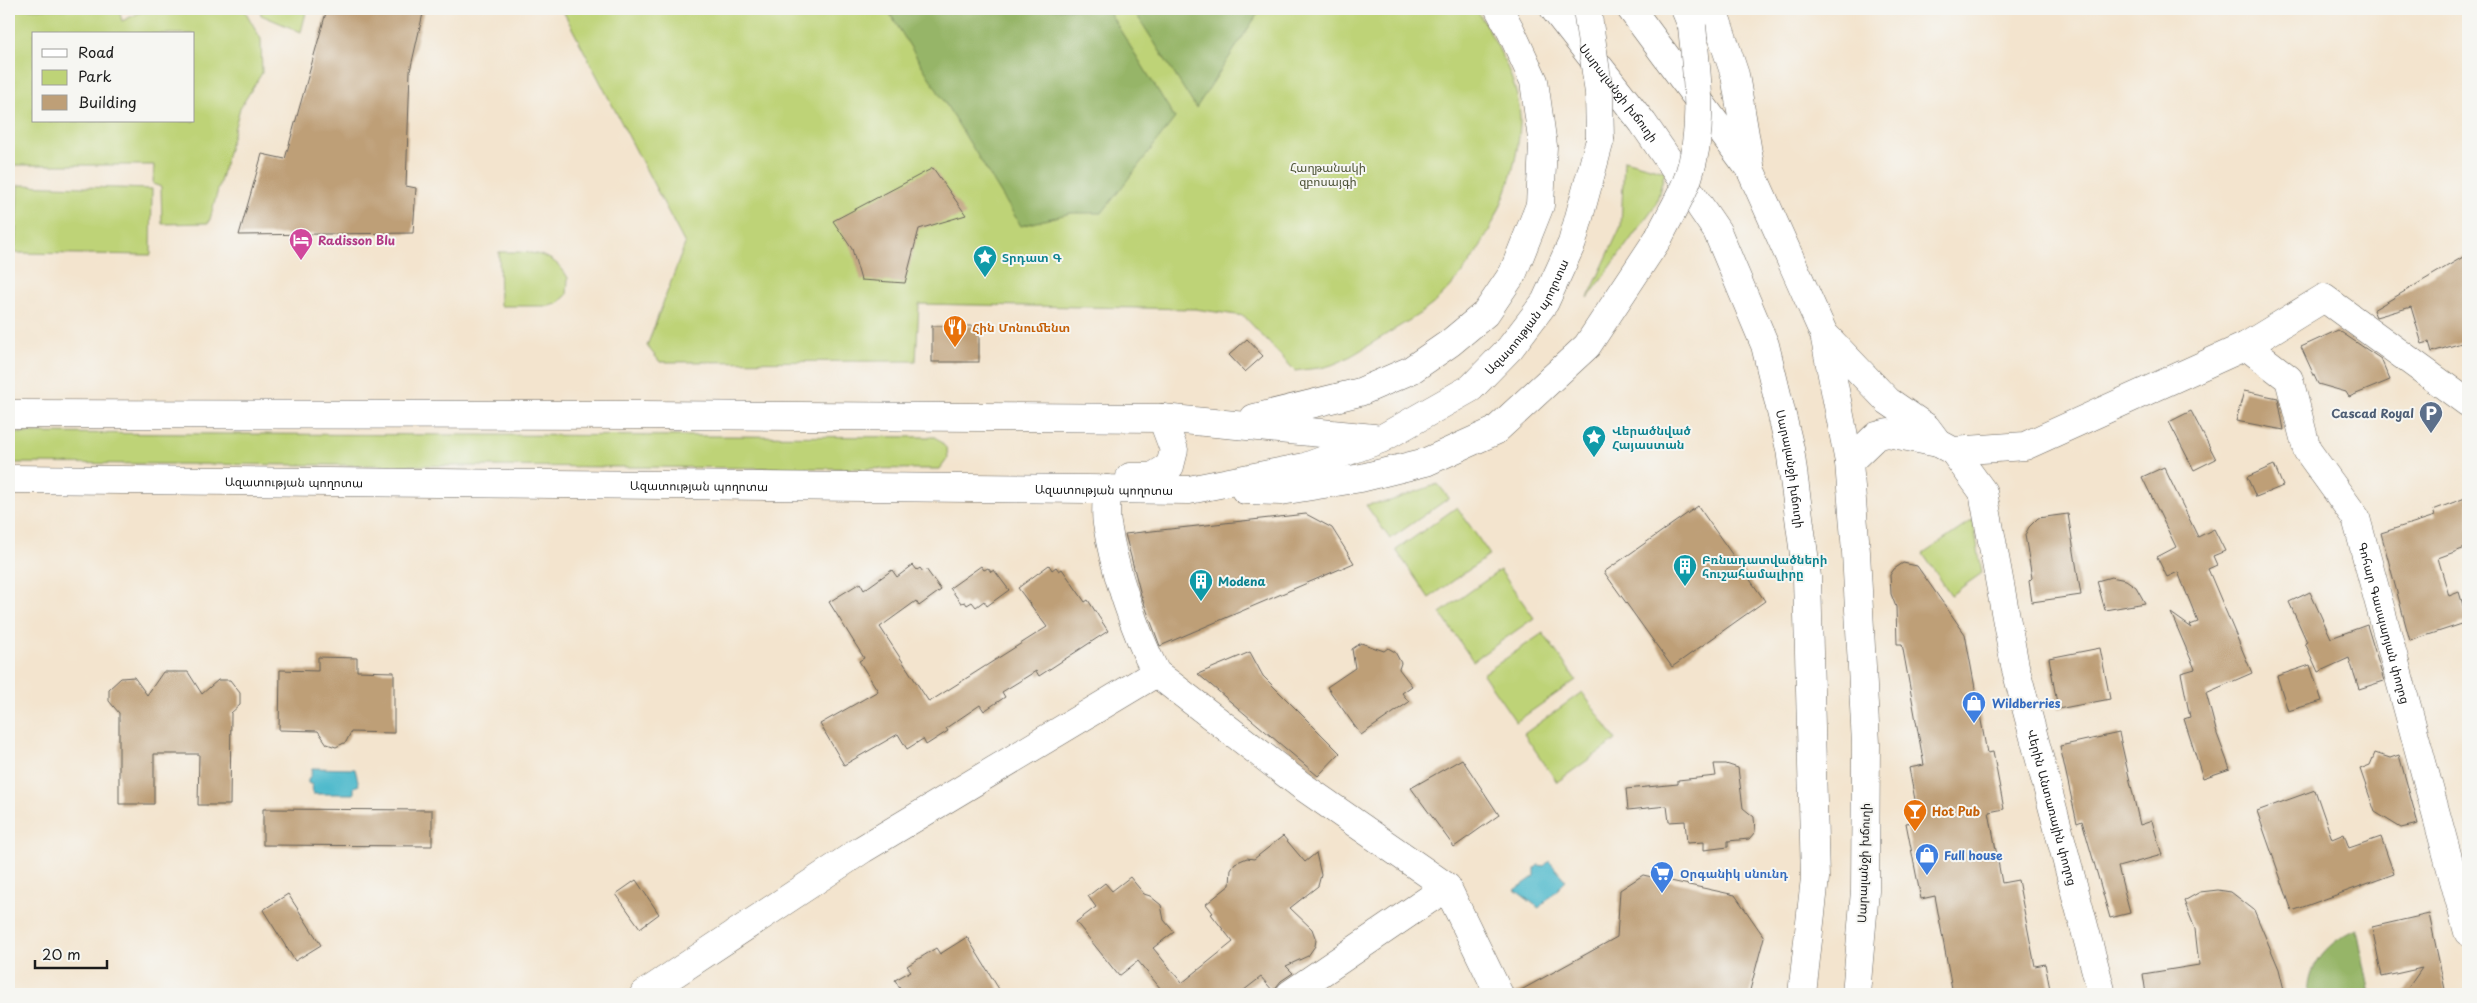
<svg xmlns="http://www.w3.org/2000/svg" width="2477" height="1003" font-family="'Playpen Sans','Noto Sans Armenian',sans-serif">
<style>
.green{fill:#bed377;stroke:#6d784a;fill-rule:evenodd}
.forest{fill:#96b568;stroke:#596842}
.water{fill:#4fbacc;stroke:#366b74}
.building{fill:#be9f77}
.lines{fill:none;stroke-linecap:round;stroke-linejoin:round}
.minor-casing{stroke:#67625a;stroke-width:29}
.major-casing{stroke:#67625a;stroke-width:29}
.minor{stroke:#fff;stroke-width:28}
.major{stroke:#fff;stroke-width:28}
.major-bridge-casing{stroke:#67625a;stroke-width:29;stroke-linecap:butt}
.major-bridge{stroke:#fff;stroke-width:28}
.labels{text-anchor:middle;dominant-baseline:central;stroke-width:4;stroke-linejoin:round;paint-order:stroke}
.street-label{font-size:12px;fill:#1c1c1c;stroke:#f6f6f2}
.park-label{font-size:12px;fill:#4d5337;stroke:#f6f6f2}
.hotel-label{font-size:12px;font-weight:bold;fill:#b23c85;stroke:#f6f6f2;text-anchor:start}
.culture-label{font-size:12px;font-weight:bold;fill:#0d838f;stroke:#f6f6f2;text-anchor:start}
.food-label{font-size:12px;font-weight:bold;fill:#c56008;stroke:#f6f6f2;text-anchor:start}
.service-label{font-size:12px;font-weight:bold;fill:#4e5e75;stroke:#f6f6f2;text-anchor:end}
.shop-label{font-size:12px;font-weight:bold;fill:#366cbe;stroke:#f6f6f2;text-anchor:start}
</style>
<rect width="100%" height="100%" fill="#f6f6f2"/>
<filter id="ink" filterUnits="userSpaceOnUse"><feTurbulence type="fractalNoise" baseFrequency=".02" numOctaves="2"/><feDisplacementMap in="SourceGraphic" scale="10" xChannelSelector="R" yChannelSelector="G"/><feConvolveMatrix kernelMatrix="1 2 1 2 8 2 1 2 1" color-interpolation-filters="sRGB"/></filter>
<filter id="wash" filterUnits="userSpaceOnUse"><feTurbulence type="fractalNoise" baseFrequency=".0096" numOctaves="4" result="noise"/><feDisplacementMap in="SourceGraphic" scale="20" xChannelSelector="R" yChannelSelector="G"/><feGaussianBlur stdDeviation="1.12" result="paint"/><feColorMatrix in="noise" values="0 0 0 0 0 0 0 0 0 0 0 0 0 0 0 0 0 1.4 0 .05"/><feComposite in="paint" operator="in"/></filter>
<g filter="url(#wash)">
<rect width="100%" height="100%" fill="#f3e4ce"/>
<g class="green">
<path d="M9 9H119L122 21 147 9H244L261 39 262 73 240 108 209 223 162 224 161 187 153 184 154 165H9ZM34 34H194V121H34Z"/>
<polygon points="260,9 307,9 301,32 261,15"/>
<path d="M562 9H1476C1495 39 1522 87 1520 124 1517 186 1481 263 1433 304 1417 317 1399 326 1382 337 1365 347 1345 362 1325 367 1316 369 1305 369 1295 371L1244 316 1195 309 919 304 916 361 660 362 647 346 685 244Z"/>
<polygon points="1624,160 1665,171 1656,204 1588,298 1621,226"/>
<polygon points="18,185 152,189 151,255 15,253"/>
<path d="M499 252C527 252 553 250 568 278L567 295 557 304 549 306H500Z"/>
<polygon points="9,433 936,437 947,449 948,458 940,469 9,463"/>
<polygon points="1438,484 1449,498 1390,539 1366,505 1390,501"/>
<polygon points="1457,507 1490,555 1429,598 1396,550"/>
<polygon points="1973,520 1982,573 1951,595 1923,554"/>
<polygon points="1500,570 1534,618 1473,661 1440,613"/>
<polygon points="1543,633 1576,680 1516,722 1483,674"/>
<polygon points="1582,692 1616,740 1557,782 1524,734"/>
</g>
<g class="forest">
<polygon points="887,9 1107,9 1175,118 1102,213 1071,213 1021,226"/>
<polygon points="1133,9 1261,9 1196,108"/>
<path d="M2357 929 2370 994H2308C2310 961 2328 942 2357 929Z"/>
</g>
<g class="water">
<polygon points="312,768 355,769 359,785 354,787 354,794 313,794 312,785 308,783 308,779 311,775"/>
<polygon points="1549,861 1566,881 1539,908 1515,890 1535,876 1535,868 1538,865 1544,866"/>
</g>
<g id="blocks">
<g class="building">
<polygon points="327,9 424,9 410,71 406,186 416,188 413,233 239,235 262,154 285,159"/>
<polygon points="933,168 966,215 919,229 905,283 861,280 852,249 833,221"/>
<polygon points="2468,254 2468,341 2432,352 2429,342 2422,344 2411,307 2376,317 2373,310"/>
<rect x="932" y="326" width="47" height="36"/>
<polygon points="2338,330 2381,359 2390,380 2349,397 2346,392 2318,384 2301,347"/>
<polygon points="1247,339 1263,356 1245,372 1229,355"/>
<polygon points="2244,391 2278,398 2284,430 2236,421"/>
<polygon points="2191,411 2216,459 2194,470 2169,422"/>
<polygon points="2274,465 2283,486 2256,497 2247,477"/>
<polygon points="2164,467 2198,537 2214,529 2225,551 2213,556 2217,565 2208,569 2252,673 2206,693 2217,734 2230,769 2203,778 2184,719 2190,717 2181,673 2195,669 2171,613 2192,628 2190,625 2198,622 2178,572 2167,577 2157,557 2176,547 2142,477"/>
<polygon points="2468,497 2468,547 2438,558 2449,596 2459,592 2468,622 2410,641 2381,533 2435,516 2433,510"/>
<polygon points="1698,506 1765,601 1672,667 1604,572"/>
<polygon points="1306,514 1332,528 1354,563 1160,646 1141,595 1125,534"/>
<polygon points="2068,514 2081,595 2032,602 2029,581 2032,578 2025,535 2029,527 2038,518"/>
<polygon points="1903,563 1917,566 1965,634 1987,753 1993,752 2004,809 1989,812 2002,883 2018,880 2035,966 2045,964 2051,994 1953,994 1935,896 1921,899 1906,823 1919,821 1909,768 1924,765 1902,644 1897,644 1896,607 1891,594 1890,575 1894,569"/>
<polygon points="913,565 917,570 920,568 923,572 926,569 941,590 919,606 916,601 880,627 929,702 1047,627 1018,588 1049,565 1052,570 1056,567 1059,571 1062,569 1085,602 1088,600 1108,631 1039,676 1036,671 1002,692 1005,697 984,711 980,705 946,728 948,731 926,745 923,739 907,749 898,734 844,765 820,724 878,691 859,661 864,658 829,602 860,583 864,590 892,570 897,577"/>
<polygon points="981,566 984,570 988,568 991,572 994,570 1009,590 987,606 984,601 976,607 972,602 967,605 965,602 961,603 950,588"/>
<polygon points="2111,577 2126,580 2136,587 2145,603 2105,610 2097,581"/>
<polygon points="2310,592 2331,638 2367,625 2384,681 2359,689 2349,658 2318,672 2305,643 2307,642 2289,602"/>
<polygon points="1361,643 1384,651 1388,648 1395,652 1401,663 1399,669 1412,686 1402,693 1409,702 1361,735 1327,687 1355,668 1352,649"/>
<polygon points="2100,648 2110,699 2058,709 2049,658"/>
<polygon points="1250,652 1263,676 1340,753 1318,776 1198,674"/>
<polygon points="318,657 357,658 357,671 394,672 394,733 351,732 346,742 336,747 327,744 318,731 279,730 280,670 318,671"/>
<polygon points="2310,665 2322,701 2288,711 2277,676"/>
<polygon points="163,672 188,672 202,694 218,680 230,680 240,693 240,705 231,713 230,805 198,805 199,754 154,754 154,804 119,804 119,713 109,701 109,689 121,678 134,677 147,695"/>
<polygon points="2119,733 2140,825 2152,821 2162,855 2118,867 2130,913 2110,918 2082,821 2077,823 2060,746"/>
<polygon points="2375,753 2390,758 2399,755 2418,824 2401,828 2375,812 2360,769 2370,765"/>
<polygon points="1462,759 1499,815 1454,847 1411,788"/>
<polygon points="1714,764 1726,764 1738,768 1743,808 1754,817 1755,832 1749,839 1728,841 1728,847 1704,850 1704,842 1687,843 1685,821 1669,822 1667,806 1628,810 1626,789 1678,784 1678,780 1716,776"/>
<polygon points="2315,790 2332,839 2344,834 2349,848 2381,837 2394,874 2292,911 2257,811"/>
<polygon points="263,809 432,810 432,846 263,845"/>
<polygon points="1283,836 1305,862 1316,853 1321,875 1318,886 1290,908 1312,929 1316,940 1315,946 1308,956 1286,966 1293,973 1281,981 1273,991 1261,977 1239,994 1165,994 1138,961 1119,976 1076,922 1096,907 1088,896 1105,883 1112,891 1130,877 1144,894 1150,896 1161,905 1164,920 1174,932 1153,948 1182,983 1233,942 1211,914 1213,913 1206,904 1230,885 1231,869 1235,863 1247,858 1254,859"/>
<polygon points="1643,875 1735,895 1764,937 1749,994 1514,994 1617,937 1620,890"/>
<polygon points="636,880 659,914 640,928 616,894"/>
<polygon points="2218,890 2231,892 2254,910 2279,969 2285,994 2146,994 2143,974 2199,965 2195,929 2184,901 2200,892"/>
<polygon points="288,894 321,945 295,961 263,910"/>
<polygon points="2429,914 2446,994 2404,994 2422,968 2382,977 2372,927"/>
<polygon points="967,937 1002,994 903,994 895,980 911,971 907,966 936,948 940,954"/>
</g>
</g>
</g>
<g filter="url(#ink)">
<use href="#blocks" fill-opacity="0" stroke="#67625a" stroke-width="1"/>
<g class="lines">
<g class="minor-casing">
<g id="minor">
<polyline points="1824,334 1888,401 1926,427 1938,443"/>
<path id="s1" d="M2246 346 2289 379 2307 450 2356 518 2468 932"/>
<path id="s2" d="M1953 451 1983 492 2015 666 2102 994"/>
<polyline points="1849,462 1876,436 1888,433 1938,443 1953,451 2025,446 2246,346 2324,298 2468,403"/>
<path d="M1107 489C1107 500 1105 513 1107 524 1114 570 1135 632 1156 673L1302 786 1447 887 1499 994"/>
<polyline points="644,994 863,849 1156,673"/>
<polyline points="1290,994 1447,887"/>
</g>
</g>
<g class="major-casing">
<g id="major">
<path id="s3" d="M1554 9 1643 123 1717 231 1765 345 1790 449 1807 577 1815 878 1802 994"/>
<polyline points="1631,9 1751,171 1824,334 1849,462 1856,552 1866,744 1865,891 1856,994"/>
<polyline points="1685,9 1692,26"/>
<polyline points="1713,9 1735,75 1750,165"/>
<polyline points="9,414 641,415 1162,418 1374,438"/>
<polyline points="1254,418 1360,392 1411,370 1450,343 1486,313 1513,273 1540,205 1543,146 1534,81 1511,31 1499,9"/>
<polyline points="1130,477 1152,477 1170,466 1174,450 1162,418"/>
<path id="s4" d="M9 479 1189 490 1305 467 1381 439 1471 388 1510 348 1545 302 1572 243 1600 140"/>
<polyline points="1245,490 1281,491 1361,478 1426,462 1495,431 1587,346 1659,237"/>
</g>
</g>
<use href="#minor" class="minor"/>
<use href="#major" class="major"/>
<g class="major-bridge-casing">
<g id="major-bridge">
<polyline points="1587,9 1599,93 1600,140"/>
<path d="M1659 237C1668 218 1681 198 1688 178 1705 128 1697 77 1692 26"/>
</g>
</g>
<use href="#major-bridge" class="major-bridge"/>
</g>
</g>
<defs>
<g id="hotel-pin" transform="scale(1.25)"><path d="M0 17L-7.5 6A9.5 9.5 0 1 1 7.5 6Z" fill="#d1479c" stroke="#f6f6f2"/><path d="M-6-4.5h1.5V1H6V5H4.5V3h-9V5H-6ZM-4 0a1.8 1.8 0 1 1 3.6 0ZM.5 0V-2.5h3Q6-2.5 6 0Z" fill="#fff"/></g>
<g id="sight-pin" transform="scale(1.25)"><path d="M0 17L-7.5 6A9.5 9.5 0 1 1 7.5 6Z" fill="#0f9aa8" stroke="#f6f6f2"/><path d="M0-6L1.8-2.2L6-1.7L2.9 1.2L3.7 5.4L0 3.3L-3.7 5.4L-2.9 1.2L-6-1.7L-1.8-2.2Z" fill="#fff"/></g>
<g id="restaurant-pin" transform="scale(1.25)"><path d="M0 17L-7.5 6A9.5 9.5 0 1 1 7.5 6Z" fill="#e8710a" stroke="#f6f6f2"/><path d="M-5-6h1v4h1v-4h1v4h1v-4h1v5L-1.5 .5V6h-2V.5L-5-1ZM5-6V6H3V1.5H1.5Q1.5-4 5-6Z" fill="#fff"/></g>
<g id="parking-pin" transform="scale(1.25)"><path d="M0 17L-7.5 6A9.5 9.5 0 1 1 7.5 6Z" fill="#5c6f8a" stroke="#f6f6f2"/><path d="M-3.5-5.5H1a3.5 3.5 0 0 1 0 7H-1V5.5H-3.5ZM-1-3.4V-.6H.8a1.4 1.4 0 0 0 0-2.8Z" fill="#fff"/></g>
<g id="building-pin" transform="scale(1.25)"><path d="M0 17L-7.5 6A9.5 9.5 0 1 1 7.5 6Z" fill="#0f9aa8" stroke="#f6f6f2"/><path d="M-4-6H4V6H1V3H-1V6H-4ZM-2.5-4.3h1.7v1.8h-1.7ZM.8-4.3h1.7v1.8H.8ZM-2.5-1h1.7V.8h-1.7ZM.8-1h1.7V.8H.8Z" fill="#fff"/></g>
<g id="shop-pin" transform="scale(1.25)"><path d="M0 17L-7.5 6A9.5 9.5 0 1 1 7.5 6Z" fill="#3f7fe0" stroke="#f6f6f2"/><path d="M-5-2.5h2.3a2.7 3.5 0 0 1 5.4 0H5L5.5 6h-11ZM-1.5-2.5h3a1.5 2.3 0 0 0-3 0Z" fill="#fff"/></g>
<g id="bar-pin" transform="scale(1.25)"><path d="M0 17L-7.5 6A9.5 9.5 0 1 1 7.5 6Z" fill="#e8710a" stroke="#f6f6f2"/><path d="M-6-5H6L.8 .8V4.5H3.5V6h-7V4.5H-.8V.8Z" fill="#fff"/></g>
<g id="supermarket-pin" transform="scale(1.25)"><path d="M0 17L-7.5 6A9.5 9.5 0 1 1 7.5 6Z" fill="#3f7fe0" stroke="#f6f6f2"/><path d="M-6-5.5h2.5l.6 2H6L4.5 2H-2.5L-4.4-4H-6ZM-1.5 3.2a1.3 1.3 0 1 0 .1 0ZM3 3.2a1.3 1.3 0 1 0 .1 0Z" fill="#fff"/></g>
</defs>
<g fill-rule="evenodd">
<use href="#hotel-pin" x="301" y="240"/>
<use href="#sight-pin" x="985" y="257"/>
<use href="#restaurant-pin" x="955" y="327"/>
<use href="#parking-pin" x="2431" y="413"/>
<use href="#sight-pin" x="1594" y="437"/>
<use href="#building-pin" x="1685" y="566"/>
<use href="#building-pin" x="1201" y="581"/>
<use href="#shop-pin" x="1974" y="703"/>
<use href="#bar-pin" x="1915" y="811"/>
<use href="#shop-pin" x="1927" y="855"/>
<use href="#supermarket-pin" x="1662" y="873"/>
</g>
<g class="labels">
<g class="street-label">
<text stroke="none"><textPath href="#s3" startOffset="106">Սարալանջի խճուղի</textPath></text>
<text stroke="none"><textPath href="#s4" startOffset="1574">Ազատության պողոտա</textPath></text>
<text stroke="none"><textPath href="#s3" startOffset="526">Սարալանջի խճուղի</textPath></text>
<text stroke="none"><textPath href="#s4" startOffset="285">Ազատության պողոտա</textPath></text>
<text stroke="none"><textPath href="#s4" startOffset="690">Ազատության պողոտա</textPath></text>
<text stroke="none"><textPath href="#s4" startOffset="1095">Ազատության պողոտա</textPath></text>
<text stroke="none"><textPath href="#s1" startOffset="320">Գոհար Գասպարյան փողոց</textPath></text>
<text stroke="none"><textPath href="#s2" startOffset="374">Վերին Անտառային փողոց</textPath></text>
<text transform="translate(1863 863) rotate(-88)">Սարալանջի խճուղի</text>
</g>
<g class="park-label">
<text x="1328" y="167">Հաղթանակի<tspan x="1328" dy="14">զբոսայգի</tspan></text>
</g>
<g class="hotel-label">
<text x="318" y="240">Radisson Blu</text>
</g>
<g class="culture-label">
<text x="1002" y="257">Տրդատ Գ</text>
<text x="1612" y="430">Վերածնված<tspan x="1612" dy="14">Հայաստան</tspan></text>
<text x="1702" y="559">Բռնադատվածների<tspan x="1702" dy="14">հուշահամալիրը</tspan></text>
<text x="1218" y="581">Modena</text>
</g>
<g class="food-label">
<text x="972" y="327">Հին Մոնումենտ</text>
<text x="1932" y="811">Hot Pub</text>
</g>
<g class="service-label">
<text x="2414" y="413">Cascad Royal</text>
</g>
<g class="shop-label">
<text x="1992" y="703">Wildberries</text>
<text x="1944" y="855">Full house</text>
<text x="1680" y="873">Օրգանիկ սնունդ</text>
</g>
</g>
<rect width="2477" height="1003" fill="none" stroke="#f6f6f2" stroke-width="30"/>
<rect x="32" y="32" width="162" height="90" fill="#f6f6f2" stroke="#9f9f9c"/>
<rect x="42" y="49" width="25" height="8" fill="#ffffff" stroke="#9f9f9c"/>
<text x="78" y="58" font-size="15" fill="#1c1c1c">Road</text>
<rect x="42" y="70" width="25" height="15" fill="#bed377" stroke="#9f9f9c"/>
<text x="78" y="82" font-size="15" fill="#1c1c1c">Park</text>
<rect x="42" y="95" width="25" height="15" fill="#be9f77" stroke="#9f9f9c"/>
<text x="78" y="108" font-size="15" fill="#1c1c1c">Building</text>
<path d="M35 960v8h72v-8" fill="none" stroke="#1c1c1c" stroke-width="2.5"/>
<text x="42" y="960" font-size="15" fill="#1c1c1c" stroke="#f6f6f2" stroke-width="4" paint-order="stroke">20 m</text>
</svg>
